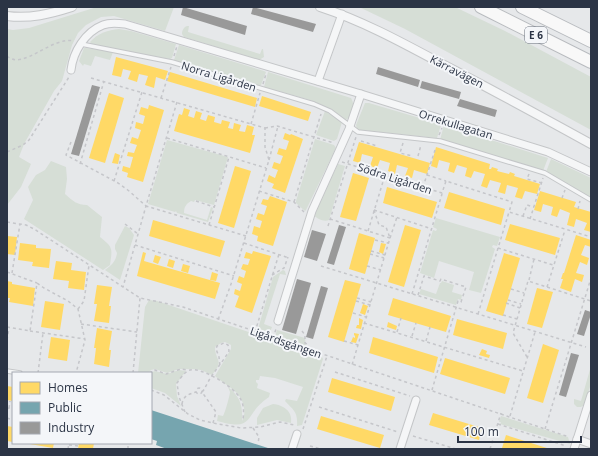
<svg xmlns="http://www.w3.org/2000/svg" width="598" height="456" font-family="'Open Sans',sans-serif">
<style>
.green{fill:#d6ded6}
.homes{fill:#ffd966}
.public{fill:#76a5af}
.industry{fill:#999}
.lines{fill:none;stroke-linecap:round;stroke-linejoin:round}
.service-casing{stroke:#c4c6c8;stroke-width:5.5}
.minor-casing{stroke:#c4c6c8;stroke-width:9}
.tertiary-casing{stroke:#c4c6c8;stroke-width:10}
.motorway-casing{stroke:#b8bbbf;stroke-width:14}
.path{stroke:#c5c6ca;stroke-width:1.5;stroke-dasharray:3 3;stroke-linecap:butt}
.service{stroke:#f5f6f7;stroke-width:3.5}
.minor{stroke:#f5f6f7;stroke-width:7}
.tertiary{stroke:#f5f6f7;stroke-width:8}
.motorway{stroke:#f8f8f8;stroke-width:12}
.labels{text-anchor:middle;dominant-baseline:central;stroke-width:4;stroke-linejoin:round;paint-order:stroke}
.shield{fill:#f4f6f9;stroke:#676e7b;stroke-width:1}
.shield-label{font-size:10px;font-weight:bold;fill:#2b3445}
.street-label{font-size:11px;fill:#2b3445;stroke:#f4f6f9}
</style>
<rect width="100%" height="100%" fill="#e6e8ea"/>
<g class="green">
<polygon points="97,7 174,7 165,31 114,16 101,17 86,25 78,33 72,45 62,81 54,91 24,144 19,157 31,164 21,187 7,205 7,29 13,30 29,28"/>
<polygon points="359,7 455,7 505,31 591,77 591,130 405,29"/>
<path d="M187 26H189L188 32 260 54 262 49H263L264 57 259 60 184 37 182 34C182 30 184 27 187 26Z"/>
<path d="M119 29 131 31 176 44 172 58 170 59 92 45 90 42C98 33 108 30 119 29Z"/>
<polygon points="179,45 264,71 266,72 261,85 258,86 176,61 174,60"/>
<polygon points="84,48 86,48 113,52 110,60 95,56 91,66 84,64 83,66 79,61"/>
<path d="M268 72 351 98C356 106 352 115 346 120L328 108 310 100 264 87Z"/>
<polygon points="365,103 369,103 440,124 441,125 437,138 360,130 357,129 356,125"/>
<polygon points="325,111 342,122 337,139 334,141 316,135"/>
<polygon points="444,125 548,158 543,171 440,140"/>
<polygon points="315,139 334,145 336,148 306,210 305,211 296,203 296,201"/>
<path d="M167 140 228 157 214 205 195 200 194 202 191 201C186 204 184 207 184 213L207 220 211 207 213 208 208 222 177 213 176 211 175 212 148 204Z"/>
<polygon points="551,159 591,178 591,199 546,172"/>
<path d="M51 161 66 167 67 179 65 194C73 201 77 205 87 205L102 217 100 237C114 248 112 249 110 265L103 270 24 219 33 200 28 187 36 175 45 170Z"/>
<path d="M338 164 345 166 329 220C324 222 317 219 314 215L315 212Z"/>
<polygon points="436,218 500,237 497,246 493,245 492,247 495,249 481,293 469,290 474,272 439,261 434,278 420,273 433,230 436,231 437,229 433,227"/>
<path d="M125 226 129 228 134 235 120 280 105 270C112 265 116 261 117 253L115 249V245Z"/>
<polygon points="283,270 285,271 286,275 280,274 264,324 272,327 270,332 258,329 273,277"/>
<polygon points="442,281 454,285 452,292 462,295 461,300 458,299 456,305 419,294 421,289 436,294 440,283 441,283"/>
<path d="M149 300 157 301 322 357 323 359 302 425 297 426C298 411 293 410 285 401L286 399 297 401 303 387 275 378 260 376 259 380H256V382L258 384 257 388 270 393 269 397C242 415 257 432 217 421L218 415 223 416C225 413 230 395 230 392L228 387C240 396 243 406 242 421 244 417 245 413 244 408 242 391 226 386 215 376L231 349V345L225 342 221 343 215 347C215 361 225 360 212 375L201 370 193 369H179L167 373 155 369 151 370 148 373H138L145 307Z"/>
<polygon points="277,330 305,338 306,346 275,336"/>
<polygon points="591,366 591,384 584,405 581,407 577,407 574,404 574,399 581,401"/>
<polygon points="179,370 186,371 176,384 177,396 181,406 165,393 151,388 150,373 155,371 167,374"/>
<path d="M273 404C283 405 293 411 291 423L277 420 257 425V418L263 408Z"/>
<polygon points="501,416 568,437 570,444 500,424 501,422 499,422"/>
</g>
<g class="homes">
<polygon points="116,57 168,71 165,80 156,77 154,88 145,85 148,76 139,74 137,82 128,79 131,71 123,69 121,77 112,75"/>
<polygon points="170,72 257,98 255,107 167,81"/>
<polygon points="109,93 124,98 105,163 89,158"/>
<polygon points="262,96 311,112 308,121 259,106"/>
<polygon points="149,105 164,110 143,182 127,177 128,173 122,171 123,166 130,168 133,157 127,156 128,152 134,153 137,145 130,143 132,137 138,139 141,130 135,128 136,122 143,124 145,116 139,114 141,107 148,109"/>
<polygon points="184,108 190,110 188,116 194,118 196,111 202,113 200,119 206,121 208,115 215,117 214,122 221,124 222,120 230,122 228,128 233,129 234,123 241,125 239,131 245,132 247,125 254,127 252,135 255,135 250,153 174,131 179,114 182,115"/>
<polygon points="285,133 290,135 291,134 303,139 285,193 272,188 274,184 267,181 269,175 275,178 278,170 272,168 274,162 280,164 283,156 277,154 279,148 286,150 289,141 283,139"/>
<polygon points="359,142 430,163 427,174 414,170 412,178 405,176 408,168 397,165 395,174 388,171 390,163 380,160 377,168 370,166 373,157 362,154 360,163 353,161"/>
<polygon points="436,147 490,164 489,169 491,169 492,167 498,169 497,171 509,174 510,172 515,174 514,176 540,184 537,194 525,191 522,199 515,197 518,188 507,185 505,194 498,192 501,183 490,180 487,188 481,186 485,174 474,171 471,178 465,176 467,168 457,165 454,173 448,171 450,163 439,160 437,168 431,166"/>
<polygon points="115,153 120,155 118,164 112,163"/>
<polygon points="235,166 251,171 234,228 218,223"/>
<polygon points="353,173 369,178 356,221 340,217"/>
<polygon points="387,187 437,202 432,218 383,203"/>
<polygon points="540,191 576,202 574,207 591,212 591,232 584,230 587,223 576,219 574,227 567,225 570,213 560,209 557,217 551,215 553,207 543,204 541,212 534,210"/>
<polygon points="449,192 505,209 501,225 444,208"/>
<polygon points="270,196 287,202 273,246 257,241 258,236 252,234 254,226 260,228 262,221 256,219 258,213 264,215 267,206 261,204 263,199 268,200"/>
<polygon points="153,220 225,241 220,257 149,236"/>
<polygon points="510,224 560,238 555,255 505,240"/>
<polygon points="405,225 421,230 404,287 388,282"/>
<polygon points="359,233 375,238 365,274 349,269"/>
<polygon points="576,235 591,240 591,247 585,245 581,255 589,258 587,265 580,262 576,273 584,275 582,282 575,279 571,292 560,288 563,279 561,279 563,273 564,273"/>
<polygon points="7,236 17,237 15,255 7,254"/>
<polygon points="20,243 36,245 36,248 51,249 49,268 32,266 33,262 18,260"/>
<polygon points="381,243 386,244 383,254 379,252"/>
<polygon points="253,251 271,256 252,313 235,307 239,296 234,294 235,289 240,291 242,284 237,282 239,276 244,278 246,271 241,269 243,264 248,265 250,259 244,258 246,252 252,254"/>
<polygon points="143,252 146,253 144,261 220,283 215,299 137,276"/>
<polygon points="504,253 520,258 503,316 486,311"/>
<polygon points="155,255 161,257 158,264 153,262"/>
<polygon points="169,259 175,261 173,268 167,266"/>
<polygon points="56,261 72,263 71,270 86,272 84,290 68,288 69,281 53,279"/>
<polygon points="183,264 190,266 188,273 181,271"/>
<polygon points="212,272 218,274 216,281 210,280"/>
<polygon points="345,280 361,284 344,342 328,337"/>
<polygon points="7,281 12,282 12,284 35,288 33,306 9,302 10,298 7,298"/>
<polygon points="97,285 112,287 109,306 111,306 109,323 94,321 97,304 94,304"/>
<polygon points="537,288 553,292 542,328 527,324"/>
<polygon points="393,298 451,316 446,332 388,315"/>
<polygon points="45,301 64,304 60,330 41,327"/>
<polygon points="363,304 368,306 365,315 360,313"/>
<polygon points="359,318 363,320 361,329 356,328 357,325 359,325"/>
<polygon points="457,319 507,333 503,349 453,335"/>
<polygon points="388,322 397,326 396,330 387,327"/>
<polygon points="97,328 112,331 109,350 111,350 109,367 94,364 96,348 94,348"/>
<polygon points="354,333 359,334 356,343 351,342 353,337 355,338 355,336 354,335"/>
<polygon points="51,337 70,340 67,361 48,358"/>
<polygon points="373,337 438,357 434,373 369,353"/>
<polygon points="543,344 559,350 543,403 527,398"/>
<polygon points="482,349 487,351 486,354 490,355 489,358 479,355"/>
<polygon points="445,358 510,378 505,394 440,374"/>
<polygon points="332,378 395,397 391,411 328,392"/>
<polygon points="7,386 13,387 13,401 7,400"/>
<polygon points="433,413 482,428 479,440 429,425"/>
<polygon points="321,416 384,435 380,448 317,429"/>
<polygon points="7,426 13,427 13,442 7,441"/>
<polygon points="506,435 550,449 502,448"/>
<polygon points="24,443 54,443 53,448"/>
<polygon points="79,443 94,443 93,449 78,449"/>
</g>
<polygon class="public" points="151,410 271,449 167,449 156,445 157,441 151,439"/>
<g class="industry">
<polygon points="183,7 247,26 245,35 181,15"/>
<polygon points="253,7 316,24 313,32 251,14"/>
<polygon points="378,67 420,80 418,87 376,74"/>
<polygon points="422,81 461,92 459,99 420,88"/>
<polygon points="92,85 100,87 79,156 71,154"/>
<polygon points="460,99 497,110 495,117 457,106"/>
<polygon points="339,225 346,227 334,265 327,263"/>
<polygon points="312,230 326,234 317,261 304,257"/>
<polygon points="297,279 311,283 296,334 282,330"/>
<polygon points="321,286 328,288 313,339 306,337"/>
<polygon points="585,310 591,312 591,314 584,336 577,334"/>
<polygon points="571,353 579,355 566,397 559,395"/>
</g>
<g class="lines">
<g class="service-casing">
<g id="service">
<polyline points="81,44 172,62 314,104 330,111 358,132 440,141 545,173 591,200"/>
<polyline points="7,371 20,373"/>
</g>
</g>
<g class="minor-casing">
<g id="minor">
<path d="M71 70C73 52 85 32 103 25 110 22 118 23 125 24L361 94 548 152 591 172"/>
<polyline points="318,81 342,14"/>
<polyline points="278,321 312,211 349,129 361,94"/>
<polyline points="577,439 591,444"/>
<polyline points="292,449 297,434"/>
<polyline points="400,449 416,400"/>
<polyline points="574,449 591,395"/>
</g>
</g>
<g class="tertiary-casing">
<g id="tertiary">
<path d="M320 7C363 21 403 43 444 65 493 90 542 117 591 144"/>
<path d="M7 16C30 19 50 14 72 7"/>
</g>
</g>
<g class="motorway-casing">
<g id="motorway">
<polyline points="481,7 591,62"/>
<polyline points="522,7 591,41"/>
</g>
</g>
<g class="path">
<path d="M7 56C23 71 51 36 74 41"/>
<polyline points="174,56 177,46"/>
<polyline points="91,78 265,128 265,147 269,160 231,284 218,320"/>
<polyline points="263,84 266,74"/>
<polyline points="161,98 171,67"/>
<polyline points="177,102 146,206 246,236"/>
<polyline points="251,124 260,93"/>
<polyline points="265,128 277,126 334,143"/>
<polyline points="439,135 442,128"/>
<polyline points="167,138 266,168"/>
<polyline points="361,141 377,146"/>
<polyline points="71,142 66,155 118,183 129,191 146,206 123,287"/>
<polyline points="403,143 400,153 412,156"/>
<polyline points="7,152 23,145 29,140 69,77"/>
<polyline points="418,156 421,145"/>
<polyline points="269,160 278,126"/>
<polyline points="342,162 442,193 446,181 512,202 509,212 591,237"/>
<polyline points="80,164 104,81"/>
<polyline points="529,174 527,179 542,183"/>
<polyline points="427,175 446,181"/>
<polyline points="114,181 142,92"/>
<polyline points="423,187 436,147"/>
<polyline points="259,191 294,202 304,212"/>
<polyline points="562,198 565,190"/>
<polyline points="196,201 214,207"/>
<polyline points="294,202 321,114"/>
<polyline points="578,209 580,201"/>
<polyline points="374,210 432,229"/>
<polyline points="374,210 379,225 386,227 390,238"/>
<polyline points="523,216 527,205 534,207"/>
<polyline points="330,219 390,238 352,365"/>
<polyline points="530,219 543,178"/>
<polyline points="7,222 26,225 34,229 140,298 183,307 569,437"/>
<polyline points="125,224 138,234"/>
<polyline points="209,225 229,157"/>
<polyline points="328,226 356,137"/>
<polyline points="368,231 385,175"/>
<polyline points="390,238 397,217"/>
<polyline points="375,240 388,243"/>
<polyline points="244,243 289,258"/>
<polyline points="135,245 234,276"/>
<polyline points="498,248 553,265"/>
<polyline points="371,251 385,255"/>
<polyline points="370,254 384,258"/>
<polyline points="321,266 586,347"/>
<polyline points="367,266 381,270"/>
<polyline points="7,272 37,283"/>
<polyline points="12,273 20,224"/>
<polyline points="272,275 284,268 288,257"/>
<polyline points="529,280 534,259"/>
<polyline points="547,287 565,230"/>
<polyline points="511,289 524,293"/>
<polyline points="412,294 442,194"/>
<polyline points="418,295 424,276 440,281 441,279 466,287 461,302 458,301 432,390"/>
<polyline points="357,298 371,302"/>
<polyline points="508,300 521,304"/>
<polyline points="356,301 370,305"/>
<polyline points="506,303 520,308"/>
<polyline points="78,309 84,301 89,265"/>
<polyline points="353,313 366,317"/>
<polyline points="478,314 509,212"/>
<polyline points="503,315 517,319"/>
<polyline points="364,323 523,371"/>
<polyline points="81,324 137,332"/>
<polyline points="7,327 30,331 37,283 44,288 68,301 78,309 85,340 76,373"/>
<polyline points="30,331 85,339"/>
<polyline points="302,331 305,335 305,343 307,344 306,348"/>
<polyline points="255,332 279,254"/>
<polyline points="397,332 401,318"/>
<polyline points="412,336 416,323"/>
<polyline points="273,338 276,329"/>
<polyline points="7,340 9,328"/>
<polyline points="344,341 358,345"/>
<polyline points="426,341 430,327"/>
<polyline points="527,357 513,333 528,281 591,301"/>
<polyline points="335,372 410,396"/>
<polyline points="38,373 43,333"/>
<polyline points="133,373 140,298"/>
<polyline points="149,373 155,370 166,374 181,369 188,370"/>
<circle cx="199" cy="391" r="3"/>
<polyline points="151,390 164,395 188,414 200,420 213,423 241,428 260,427 280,422 294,425 294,427"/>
<path d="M182 404C183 396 189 394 196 392"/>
<polyline points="319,407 398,432"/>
<polyline points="9,408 10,401"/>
<polyline points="7,409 9,408 13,409"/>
<path d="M185 412 179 397 177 383C180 379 184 372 190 370 202 367 234 387 240 398 244 404 244 412 243 419"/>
<polyline points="510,416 535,332"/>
<polyline points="7,418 13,420"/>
<path d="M213 423 216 412 202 392C205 389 205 387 207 384 213 372 223 362 229 351L228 345 224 343 217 346 216 349 219 357 220 366"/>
<polyline points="498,424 566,446"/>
<polyline points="253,428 259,437 258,444"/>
<polyline points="303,429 327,356"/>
<polyline points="545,429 591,278"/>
<polyline points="413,436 456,449"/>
<polyline points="69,445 79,446"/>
<polyline points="310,446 321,449"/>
<polyline points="68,449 69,443"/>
<polyline points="128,449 128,443"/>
<polyline points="490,449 501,413"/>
</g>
<use href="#service" class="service"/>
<use href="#minor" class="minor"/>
<use href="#tertiary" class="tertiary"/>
<use href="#motorway" class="motorway"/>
</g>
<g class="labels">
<rect class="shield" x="525" y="27" width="22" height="16" rx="3"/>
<g class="shield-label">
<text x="536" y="35">E 6</text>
</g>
<g class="street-label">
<text transform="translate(457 71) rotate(27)">Kärravägen</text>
<text transform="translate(219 76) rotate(17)">Norra Ligården</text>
<text transform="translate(456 124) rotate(17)">Orrekullagatan</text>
<text transform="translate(395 178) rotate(18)">Södra Ligården</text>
<text transform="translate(286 342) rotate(19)">Ligårdsgången</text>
</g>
</g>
<rect width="598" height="456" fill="none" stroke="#2b3445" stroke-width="16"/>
<rect x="12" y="372" width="140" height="72" fill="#f4f6f9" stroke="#a4a8b1"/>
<rect x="20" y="382" width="20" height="12" fill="#ffd966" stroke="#a4a8b1"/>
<text x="48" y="392" font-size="12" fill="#2b3445">Homes</text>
<rect x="20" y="402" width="20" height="12" fill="#76a5af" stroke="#a4a8b1"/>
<text x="48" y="412" font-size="12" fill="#2b3445">Public</text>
<rect x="20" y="422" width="20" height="12" fill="#999999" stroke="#a4a8b1"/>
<text x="48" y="432" font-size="12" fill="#2b3445">Industry</text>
<path d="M458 436v6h123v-6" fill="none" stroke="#2b3445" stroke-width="2"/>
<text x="464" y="436" font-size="12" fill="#2b3445" stroke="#f4f6f9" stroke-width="3" paint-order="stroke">100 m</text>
</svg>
